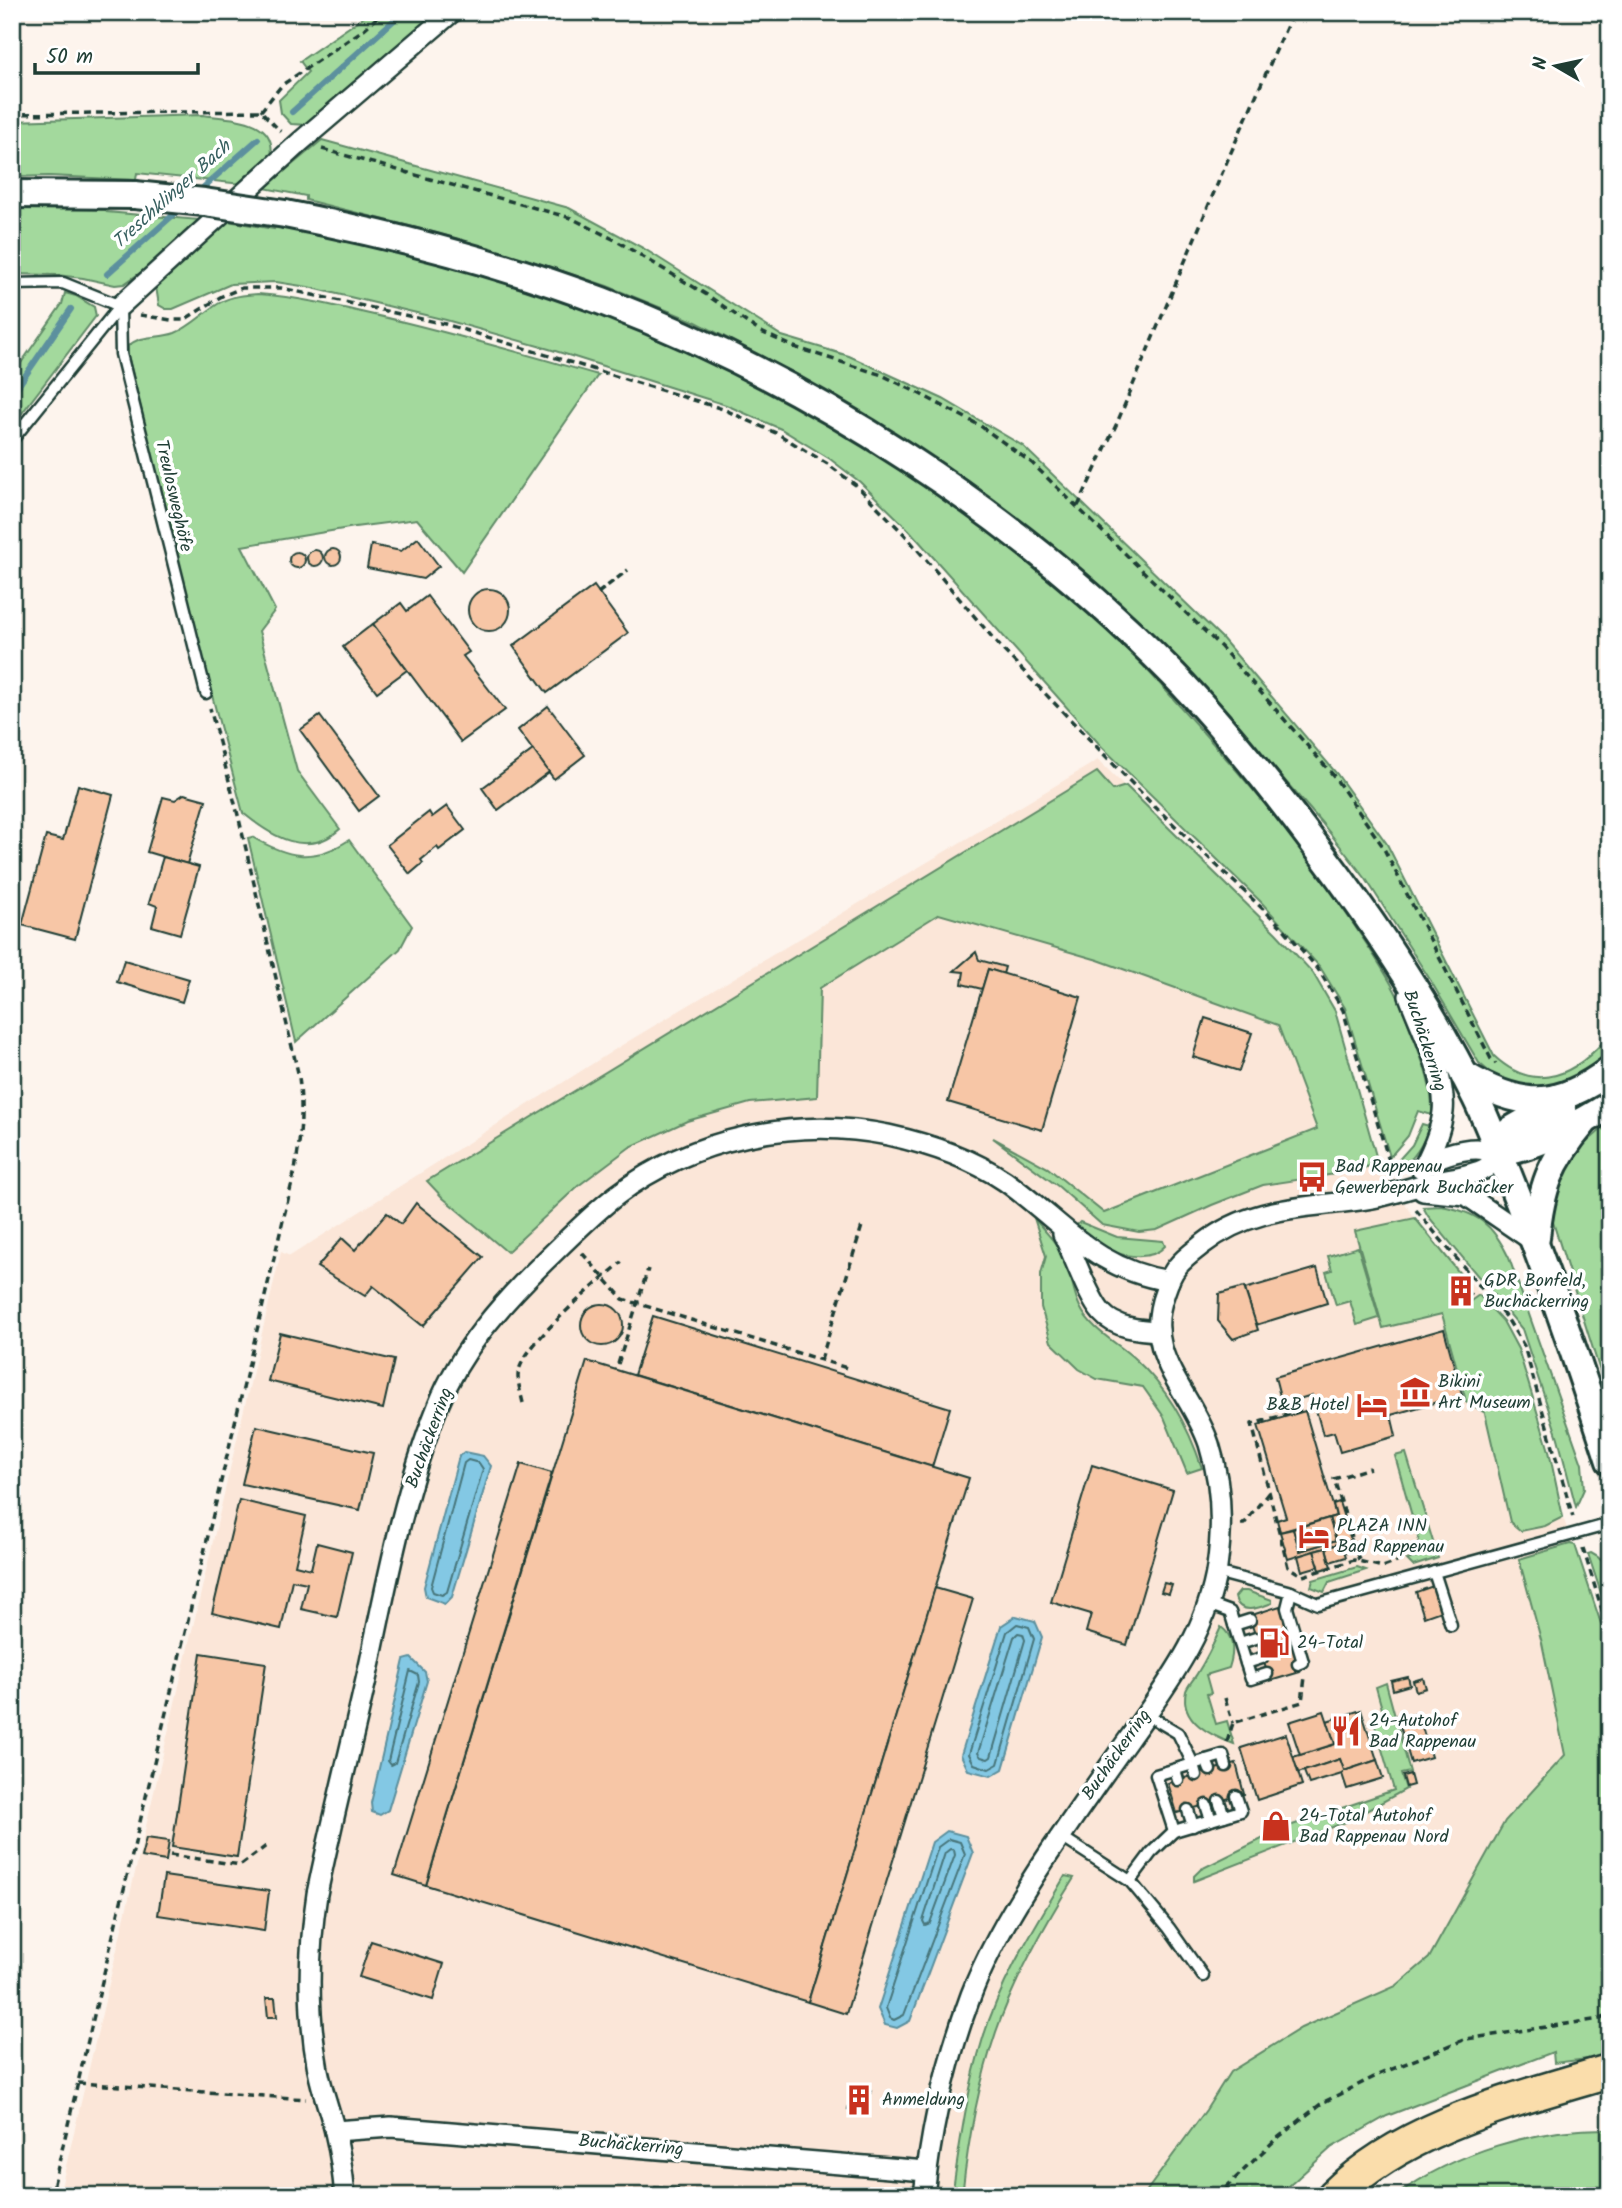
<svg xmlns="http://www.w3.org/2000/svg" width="1622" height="2208" font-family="Kalam,sans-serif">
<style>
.built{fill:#fbe6d8}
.green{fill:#a3d99d;stroke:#618b68;stroke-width:2}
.water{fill:#83c8e4;stroke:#5b909e;stroke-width:2}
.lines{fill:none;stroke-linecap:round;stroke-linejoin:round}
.shore{stroke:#47757a;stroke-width:2}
.stream{stroke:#5b909e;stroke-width:6}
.building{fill:#f7c6a6;stroke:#1f3d34;stroke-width:2}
.service-casing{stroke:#1f3d34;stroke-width:15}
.minor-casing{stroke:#1f3d34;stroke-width:24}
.secondary-casing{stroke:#1f3d34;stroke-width:32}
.motorway-casing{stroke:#1f3d34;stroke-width:38}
.path{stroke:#1f3d34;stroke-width:3.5;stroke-dasharray:7 5;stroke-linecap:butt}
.service{stroke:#fff;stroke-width:10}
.minor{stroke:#fff;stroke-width:19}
.secondary{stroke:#fff;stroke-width:26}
.motorway{stroke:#faddab;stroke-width:33}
.secondary-bridge-casing{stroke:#1f3d34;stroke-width:32;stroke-linecap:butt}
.secondary-bridge{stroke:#fff;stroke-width:26}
.labels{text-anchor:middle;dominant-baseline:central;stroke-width:7;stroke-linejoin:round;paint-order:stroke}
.street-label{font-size:18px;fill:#1f3d34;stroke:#fff}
.poi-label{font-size:18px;fill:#1f3d34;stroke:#fff;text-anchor:start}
.water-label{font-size:19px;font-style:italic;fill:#386060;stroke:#fff}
</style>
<rect width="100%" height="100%" fill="#fdf4ed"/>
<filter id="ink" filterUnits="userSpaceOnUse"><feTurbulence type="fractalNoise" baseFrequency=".0143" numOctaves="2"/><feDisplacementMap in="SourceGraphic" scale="14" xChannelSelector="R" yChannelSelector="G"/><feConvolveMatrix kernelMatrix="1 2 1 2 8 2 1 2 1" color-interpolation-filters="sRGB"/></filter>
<g filter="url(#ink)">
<polygon class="built" points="1098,760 1276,933 1313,973 1335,1011 1378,1163 1415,1218 1505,1323 1518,1349 1549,1451 1563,1517 1599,1621 1542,1643 1565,1754 1505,1821 1429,1958 1396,1986 1301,2028 1230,2072 1206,2110 1143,2196 59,2196 281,1252 290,1256 622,1045"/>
<g class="green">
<polygon points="371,12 439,12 308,125 291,124 281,113 279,100 308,72 300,61"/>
<path d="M202 115C231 119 278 117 271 158L242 184 137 173 136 180 49 176 12 177V121Z"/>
<path d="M322 140 569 208 643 248 782 336 849 356 943 399 1023 446 1222 638 1337 774 1387 844 1494 1056C1537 1096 1577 1074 1610 1034V1063L1550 1094 1500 1081 1479 1063 1429 978 1366 879 1321 822 1253 744 1114 601 1004 508 800 376 696 322 607 286 522 258 437 233 306 200V196L264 188Z"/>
<polygon points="12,204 109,207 107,212 200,220 144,270 124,284 115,285 83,278 56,275 12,274"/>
<path d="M228 221 274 229 275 225C348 238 421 254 492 276 714 346 923 466 1097 620 1131 650 1162 686 1192 720 1241 774 1287 828 1328 887 1351 921 1376 955 1395 991 1403 1006 1408 1024 1415 1041 1424 1065 1433 1089 1432 1115L1418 1111 1408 1136 1390 1157 1345 1008 1320 967 1261 902 1102 747 909 530 860 482 830 459 781 429 726 405 549 349 446 320 308 287 276 282 231 284 173 309H166L159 305 156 287 160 280Z"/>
<polygon points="65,293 76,296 94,307 96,316 12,426 12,376 62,304"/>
<path d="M258 294C297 297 336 306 374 315 450 332 524 354 598 375L462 572 417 519 355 527 242 546 275 610 259 631 297 771 340 829C307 859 271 836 243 813L194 627 128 355V346C141 334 159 339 175 333 192 326 204 312 221 302 232 296 245 295 258 294Z"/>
<polygon points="1097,772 1113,790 1126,786 1276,933 1313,973 1335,1011 1378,1163 1355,1171 1263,1185 1212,1205 1157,1230 1139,1232 1102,1225 1059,1187 993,1138 1048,1168 1104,1213 1317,1129 1278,1025 1098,960 939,914 820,988 817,1097 750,1103 687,1121 630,1147 578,1186 507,1252 443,1198 427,1181"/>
<path d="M252 837C287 857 312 864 349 840L412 926 400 949 296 1042 248 838Z"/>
<polygon points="1610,1122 1610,1403 1553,1222 1554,1198 1571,1156"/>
<path d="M1422 1124 1429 1126C1424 1145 1414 1159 1398 1171L1394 1165 1412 1145Z"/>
<path d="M1441 1206C1477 1212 1493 1224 1509 1258L1582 1464 1584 1489 1576 1507 1558 1438 1522 1329 1428 1216 1423 1207Z"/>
<path d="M1034 1218C1044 1231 1060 1245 1066 1261 1072 1276 1073 1293 1080 1307 1091 1330 1118 1343 1135 1359 1167 1388 1189 1428 1202 1468L1187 1473 1164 1417 1143 1387 1097 1379 1079 1369 1051 1342 1041 1307V1274L1046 1256Z"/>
<polygon points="1415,1218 1461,1275 1450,1287 1465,1305 1479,1295 1503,1321 1518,1349 1549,1451 1563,1517 1545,1526 1521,1531 1510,1522 1485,1413 1466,1401 1442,1314 1383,1328 1355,1231"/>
<path d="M1080 1222 1117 1237 1163 1241 1165 1246C1150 1263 1115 1256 1098 1244 1090 1239 1083 1231 1077 1225Z"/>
<polygon points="1358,1247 1379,1318 1357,1325 1350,1301 1336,1305 1326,1272 1332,1270 1328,1256"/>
<polygon points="1406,1453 1438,1558 1413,1566 1407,1560 1423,1555 1395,1456"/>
<polygon points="1570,1544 1575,1545 1610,1651 1610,2052 1596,2058 1554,2063 1553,2052 1387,2116 1331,2148 1278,2196 1143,2196 1206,2110 1230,2072 1301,2028 1396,1986 1429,1958 1505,1821 1565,1755 1542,1643 1519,1559"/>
<path d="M1591 1553C1617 1565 1610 1595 1610 1620L1588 1554Z"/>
<polygon points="1357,1567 1366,1570 1329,1582 1324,1592 1311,1587 1313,1580"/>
<path d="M1240 1591H1247L1272 1600V1603C1259 1608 1239 1616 1235 1597Z"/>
<path d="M1221 1627C1235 1637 1234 1653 1229 1668L1206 1675 1211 1693 1207 1694 1216 1724 1227 1721 1234 1744C1212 1736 1179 1721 1186 1691 1188 1685 1195 1678 1198 1672 1207 1658 1214 1643 1221 1627Z"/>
<polygon points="1386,1683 1410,1772 1401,1774 1406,1789 1348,1821 1194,1881 1194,1876 1201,1869 1264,1838 1266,1834 1394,1790 1373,1719 1384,1716 1376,1687"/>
<path d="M1065 1876 1074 1878C1047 1920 1012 1985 996 2032 978 2085 968 2141 962 2196H952C960 2143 967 2090 983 2038 1001 1980 1034 1928 1065 1876Z"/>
<path d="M1610 2129V2196H1395C1456 2152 1534 2128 1610 2129Z"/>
</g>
<g class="water">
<polygon points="464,1452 483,1456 491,1466 452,1597 445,1604 426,1597 424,1587 459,1456"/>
<polygon points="1016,1616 1035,1621 1042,1637 1003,1769 991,1776 968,1770 961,1755 1001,1626"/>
<polygon points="411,1658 425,1672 427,1681 388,1810 380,1815 372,1812 371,1803 404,1660"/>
<polygon points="947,1831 966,1836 973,1853 910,2021 897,2028 885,2025 878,2009 932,1842"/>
</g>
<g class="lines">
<g class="shore">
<polygon points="468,1460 479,1463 483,1469 447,1592 442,1595 433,1592 431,1587 464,1463"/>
<polygon points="1017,1624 1029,1627 1034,1639 998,1764 989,1769 974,1764 969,1754 1007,1632"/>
<polygon points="1018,1633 1023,1634 1025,1640 991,1757 988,1759 981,1757 978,1753 1014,1637"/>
<polygon points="410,1671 418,1675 419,1682 395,1763 391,1765 388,1761"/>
<polygon points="949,1839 960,1842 965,1854 904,2015 894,2020 890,2018 886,2008 938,1847"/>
<polygon points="950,1849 954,1850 955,1855 930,1923 925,1925 923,1921 945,1853"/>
</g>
<g class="stream">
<polyline points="292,112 403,12"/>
<polyline points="197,193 258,139"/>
<polyline points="107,274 181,208"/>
<polyline points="12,395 71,309"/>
</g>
</g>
<g class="building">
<polygon points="418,538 439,566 423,579 367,568 371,545 401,551"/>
<circle cx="333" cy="557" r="8"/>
<circle cx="315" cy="558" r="8"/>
<circle cx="297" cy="560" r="8"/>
<polygon points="594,586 628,633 547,693 513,646"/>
<circle cx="489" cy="610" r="21"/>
<polygon points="427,596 469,652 463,656 505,710 461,742 373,624 401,603 407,611"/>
<polygon points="373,624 407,670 377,692 343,647"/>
<polygon points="548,706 585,755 554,779 518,730"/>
<polygon points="320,716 379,796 359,811 300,730"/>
<polygon points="533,750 549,772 498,810 482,788"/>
<polygon points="78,785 113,795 75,939 22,925 46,836 63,840"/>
<polygon points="184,794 206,800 187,864 147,852 163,797 175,800"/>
<polygon points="447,806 465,830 439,850 437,847 421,860 423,863 410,874 387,845 429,812 432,817"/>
<polygon points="163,857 199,867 180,934 152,926 157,906 149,903"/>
<polygon points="976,952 979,960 1005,967 1003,974 988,969 982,989 962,984 964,972 954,971"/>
<polygon points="124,960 189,979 182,1002 117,982"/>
<polygon points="988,969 1081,997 1042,1130 948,1102"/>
<polygon points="1205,1018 1252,1033 1239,1071 1193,1057"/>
<polygon points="416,1203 483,1257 423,1326 373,1286 365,1296 317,1267 342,1238 355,1250 387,1213 401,1224"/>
<polygon points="1317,1268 1327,1303 1256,1325 1245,1289"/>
<polygon points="1458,1280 1471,1295 1463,1301 1451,1286"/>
<polygon points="1244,1287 1258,1330 1233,1339 1218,1321 1219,1294"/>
<circle cx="602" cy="1325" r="21"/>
<polygon points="653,1316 950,1408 932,1467 634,1375"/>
<polygon points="1444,1329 1462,1395 1391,1415 1396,1436 1340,1452 1334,1432 1323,1435 1312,1395 1282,1404 1275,1377"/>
<polygon points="280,1333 394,1360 383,1409 268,1381"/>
<polygon points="587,1361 969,1478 808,2002 426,1885"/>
<polygon points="1305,1411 1336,1516 1280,1532 1277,1520 1286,1517 1258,1425"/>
<polygon points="256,1426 373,1453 360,1510 242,1484"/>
<polygon points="521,1464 552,1473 426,1885 394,1875"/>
<polygon points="1092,1465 1173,1490 1127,1645 1086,1632 1091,1614 1051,1602"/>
<polygon points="239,1500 306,1516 295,1565 311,1569 317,1543 352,1552 337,1617 301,1609 307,1583 292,1580 281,1629 212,1613"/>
<polygon points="1339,1502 1351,1540 1288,1559 1280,1532 1293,1529 1300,1551 1336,1540 1329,1518 1336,1516 1333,1504"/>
<polygon points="1329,1518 1336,1540 1300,1551 1293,1529"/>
<polygon points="1342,1543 1346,1557 1330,1562 1326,1548"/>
<polygon points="1326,1548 1331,1567 1320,1570 1314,1551"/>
<polygon points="1314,1551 1319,1566 1302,1571 1298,1556"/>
<polygon points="1164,1583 1172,1585 1169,1594 1161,1592"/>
<polygon points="1436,1585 1444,1610 1424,1617 1416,1592"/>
<polygon points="935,1588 973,1599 846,2014 808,2002"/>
<polygon points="1280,1606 1300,1672 1270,1681 1249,1616"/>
<polygon points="201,1653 266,1663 237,1857 172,1847"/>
<polygon points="1408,1677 1410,1685 1393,1690 1391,1681"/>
<polygon points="1423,1678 1426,1688 1416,1691 1413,1681"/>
<polygon points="1361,1710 1377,1760 1344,1771 1340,1759 1298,1773 1293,1757 1335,1744 1327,1721"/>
<polygon points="1324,1711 1335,1744 1300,1755 1289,1722"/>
<polygon points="1418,1713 1431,1757 1411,1763 1398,1719"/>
<polygon points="1286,1734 1302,1785 1257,1800 1241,1748"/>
<polygon points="1340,1759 1345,1773 1309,1784 1304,1771"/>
<polygon points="1377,1760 1383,1778 1347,1789 1342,1774 1344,1771"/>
<polygon points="1236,1763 1244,1794 1177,1813 1168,1783"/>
<polygon points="1410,1774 1413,1785 1406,1787 1403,1776"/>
<polygon points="146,1838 169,1841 166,1861 141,1857"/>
<polygon points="164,1876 269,1891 264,1931 158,1915"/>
<polygon points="371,1941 444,1964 433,2000 359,1977"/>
<polygon points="266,1998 275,1998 277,2017 268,2017"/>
<polygon points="854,2086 871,2091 865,2114 848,2109"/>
<polygon points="655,2187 678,2189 677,2196 654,2196"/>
</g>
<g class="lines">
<g class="service-casing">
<g id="service">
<polyline points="12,284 63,283 120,306"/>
<polyline points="120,306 121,354 206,693"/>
<polyline points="12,440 120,306"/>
<polyline points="1216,1572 1291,1592 1318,1604 1610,1524"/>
<polyline points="1434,1572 1451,1625"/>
<polyline points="1291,1592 1287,1608 1303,1662 1298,1664"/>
<polyline points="1208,1604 1230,1612 1251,1679 1267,1674"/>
<polyline points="1234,1625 1250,1620"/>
<polyline points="1240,1643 1256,1638"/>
<polyline points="1246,1663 1262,1658"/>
<polyline points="1146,1714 1178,1733 1193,1764 1196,1775"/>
<polyline points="1206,1760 1210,1770"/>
<polyline points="1175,1770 1178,1780"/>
<polyline points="1219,1801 1224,1816"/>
<polyline points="1206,1805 1211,1820"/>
<polyline points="1188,1810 1193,1826"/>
<polyline points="1174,1831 1156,1775 1223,1755 1226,1766"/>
<polyline points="1060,1836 1130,1881 1169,1928 1203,1976"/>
<polyline points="1130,1881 1151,1853 1174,1831 1241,1811 1236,1796"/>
</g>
</g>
<g class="minor-casing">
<g id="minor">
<polyline points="120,306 300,142 452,12"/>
<path d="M1409 996C1421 1028 1447 1078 1443 1112 1441 1129 1433 1148 1425 1164"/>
<path d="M1421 1168C1432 1157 1461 1149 1476 1149 1484 1149 1492 1151 1500 1152"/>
<polyline points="1423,1191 1466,1195 1536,1243"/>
<path d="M1063 1234C1074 1255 1088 1298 1102 1313 1115 1328 1140 1330 1159 1331"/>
<polyline points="335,2131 391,2127 926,2171"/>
<path d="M345 2196C343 2174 340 2153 335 2132 330 2111 322 2091 318 2070 307 2011 308 1953 317 1894 333 1816 353 1739 370 1662 388 1576 405 1488 438 1406 460 1350 502 1303 545 1261 568 1239 591 1215 617 1195 692 1138 796 1116 888 1135 929 1144 971 1158 1005 1181 1063 1222 1093 1269 1169 1281"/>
<path d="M924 2196C931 2127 947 2059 971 1995 993 1938 1028 1883 1063 1833 1087 1797 1113 1761 1138 1726 1173 1676 1208 1628 1217 1567 1223 1525 1222 1485 1209 1444 1191 1390 1141 1355 1165 1292 1168 1283 1171 1274 1177 1267 1184 1258 1194 1251 1203 1244 1256 1203 1311 1209 1373 1198 1393 1194 1413 1187 1433 1182 1449 1178 1472 1176 1486 1168 1491 1164 1496 1157 1500 1152"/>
</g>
</g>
<g class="secondary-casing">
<g id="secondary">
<polyline points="12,194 135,195"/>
<path d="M285 214C393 235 499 262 602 301 811 381 1016 514 1173 674 1227 730 1275 791 1321 853 1379 930 1433 1011 1476 1098 1490 1127 1501 1157 1513 1187 1549 1277 1580 1368 1610 1461"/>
<path d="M1464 1075C1520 1108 1556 1111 1610 1070"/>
<polyline points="1500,1152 1511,1130 1532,1118 1563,1106"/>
<path d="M1500 1152C1540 1145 1576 1127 1610 1105"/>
<path d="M1536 1238C1541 1188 1550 1162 1583 1123"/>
</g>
</g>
<g class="motorway-casing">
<path id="motorway" d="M1334 2196C1407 2125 1515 2100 1610 2071"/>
</g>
<g class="path">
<polyline points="261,111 282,85 363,30 383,12"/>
<polyline points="12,114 261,111 281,132"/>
<polyline points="322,149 571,218 615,240 707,295 759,331 794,347 882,375 920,394 979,425 1032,463 1221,647 1333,775 1382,845 1491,1059 1496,1064"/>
<polyline points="140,315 171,320 184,320 222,296 242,288 281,288 445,324 723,409 778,434 826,463 857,486 905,535 1004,651 1150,802 1284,929 1318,969 1343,1010 1393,1174"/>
<polyline points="1078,506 1117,423 1228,159 1293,12"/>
<polyline points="598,593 628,570"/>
<polyline points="1416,1210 1508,1320 1524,1346 1573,1517"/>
<polyline points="582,1253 623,1299 847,1368"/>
<polyline points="821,1360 862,1226"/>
<polyline points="618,1364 648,1269"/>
<path d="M523 1403C521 1394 518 1384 518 1376 518 1347 599 1282 622 1262"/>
<polyline points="1301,1410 1252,1424 1288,1567 1303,1576 1354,1560 1383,1567 1397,1562"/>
<polyline points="1241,1524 1244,1524 1269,1492"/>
<polyline points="1583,1548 1610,1636"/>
<polyline points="1359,1560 1334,1479 1370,1468"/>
<polyline points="1225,1698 1233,1723"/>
<polyline points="1227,1742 1233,1723 1302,1702 1305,1677"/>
<polyline points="170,1855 241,1865 266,1846"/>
<polyline points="78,2083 306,2099"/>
<path d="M51 2196 295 1170C301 1135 303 1111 299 1077L239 819 210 708"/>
<polyline points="1217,2196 1275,2140 1322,2103 1380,2074 1466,2039 1600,2019 1610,2015"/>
</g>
<use href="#service" class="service"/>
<use href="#minor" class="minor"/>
<use href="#secondary" class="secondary"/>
<use href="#motorway" class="motorway"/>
<g class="secondary-bridge-casing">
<polyline id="secondary-bridge" points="135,195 204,202 285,214"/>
</g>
<use href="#secondary-bridge" class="secondary-bridge"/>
</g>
</g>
<defs>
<g id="bus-bare" transform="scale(2.415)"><path d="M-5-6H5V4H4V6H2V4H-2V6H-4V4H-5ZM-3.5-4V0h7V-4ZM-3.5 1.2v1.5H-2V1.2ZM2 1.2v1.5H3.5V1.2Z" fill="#c8321e" stroke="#fff" stroke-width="2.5" paint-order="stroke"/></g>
<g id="building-bare" transform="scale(2.415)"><path d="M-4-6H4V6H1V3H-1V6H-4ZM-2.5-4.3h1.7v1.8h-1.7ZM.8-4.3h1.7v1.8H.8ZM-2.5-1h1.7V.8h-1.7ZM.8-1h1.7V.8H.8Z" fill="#c8321e" stroke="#fff" stroke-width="2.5" paint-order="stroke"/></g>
<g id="museum-bare" transform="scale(2.415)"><path d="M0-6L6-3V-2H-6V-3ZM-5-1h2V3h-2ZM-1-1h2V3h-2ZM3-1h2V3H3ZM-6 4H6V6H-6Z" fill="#c8321e" stroke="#fff" stroke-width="2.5" paint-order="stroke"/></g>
<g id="hotel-bare" transform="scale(2.415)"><path d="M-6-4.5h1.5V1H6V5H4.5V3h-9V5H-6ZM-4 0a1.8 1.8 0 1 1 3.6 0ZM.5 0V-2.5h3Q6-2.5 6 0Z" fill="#c8321e" stroke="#fff" stroke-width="2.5" paint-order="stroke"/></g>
<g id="fuel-bare" transform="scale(2.415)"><path d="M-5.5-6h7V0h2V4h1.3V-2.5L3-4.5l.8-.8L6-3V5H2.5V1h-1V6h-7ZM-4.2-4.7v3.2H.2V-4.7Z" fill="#c8321e" stroke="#fff" stroke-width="2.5" paint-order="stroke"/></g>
<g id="restaurant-bare" transform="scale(2.415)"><path d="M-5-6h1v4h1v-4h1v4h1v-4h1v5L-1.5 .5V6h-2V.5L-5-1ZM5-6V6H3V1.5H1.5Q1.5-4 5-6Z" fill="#c8321e" stroke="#fff" stroke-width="2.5" paint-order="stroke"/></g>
<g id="shop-bare" transform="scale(2.415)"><path d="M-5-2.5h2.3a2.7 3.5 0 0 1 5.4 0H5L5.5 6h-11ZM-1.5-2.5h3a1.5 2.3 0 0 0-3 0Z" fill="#c8321e" stroke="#fff" stroke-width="2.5" paint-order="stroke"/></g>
</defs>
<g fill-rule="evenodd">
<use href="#bus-bare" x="1312" y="1177"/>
<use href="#building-bare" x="1461" y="1291"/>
<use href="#museum-bare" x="1415" y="1392"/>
<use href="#hotel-bare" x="1372" y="1405"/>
<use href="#hotel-bare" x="1314" y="1536"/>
<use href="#fuel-bare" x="1274" y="1643"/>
<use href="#restaurant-bare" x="1346" y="1731"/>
<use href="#shop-bare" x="1276" y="1826"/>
<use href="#building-bare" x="859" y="2100"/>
</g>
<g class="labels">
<g class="street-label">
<text transform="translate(173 496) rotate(77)">Treulosweghöfe</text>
<text transform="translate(1424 1041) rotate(72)">Buchäckerring</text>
<text transform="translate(430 1438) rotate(-70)">Buchäckerring</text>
<text transform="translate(1117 1755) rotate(-55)">Buchäckerring</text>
<text transform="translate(631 2146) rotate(5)">Buchäckerring</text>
</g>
<g class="poi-label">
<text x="1335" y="1167">Bad Rappenau<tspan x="1335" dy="21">Gewerbepark Buchäcker</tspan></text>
<text x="1484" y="1281">GDR Bonfeld,<tspan x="1484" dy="21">Buchäckerring</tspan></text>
<text x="1438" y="1382">Bikini<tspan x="1438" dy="21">Art Museum</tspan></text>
<text x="1349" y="1405" text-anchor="end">B&amp;B Hotel</text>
<text x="1337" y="1526">PLAZA INN<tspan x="1337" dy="21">Bad Rappenau</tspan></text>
<text x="1297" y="1643">24-Total</text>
<text x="1369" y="1721">24-Autohof<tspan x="1369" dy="21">Bad Rappenau</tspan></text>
<text x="1299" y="1816">24-Total Autohof<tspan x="1299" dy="21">Bad Rappenau Nord</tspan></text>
<text x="882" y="2100">Anmeldung</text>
</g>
<g class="water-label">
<text transform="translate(172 195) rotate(-42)">Treschklinger Bach</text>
</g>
</g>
<rect width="1622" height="2208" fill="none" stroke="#fff" stroke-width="42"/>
<rect x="21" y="21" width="1580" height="2166" fill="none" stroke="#1f3d34" stroke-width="2.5" filter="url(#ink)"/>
<g transform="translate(1556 66) rotate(279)" stroke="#ffffff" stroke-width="5" paint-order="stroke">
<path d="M0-5L12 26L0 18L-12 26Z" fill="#1f3d34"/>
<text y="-10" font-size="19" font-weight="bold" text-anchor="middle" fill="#1f3d34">N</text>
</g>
<path d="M35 63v10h163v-10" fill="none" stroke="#1f3d34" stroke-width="3.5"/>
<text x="46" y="63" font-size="21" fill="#1f3d34" stroke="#ffffff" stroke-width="5" paint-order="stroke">50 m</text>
</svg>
